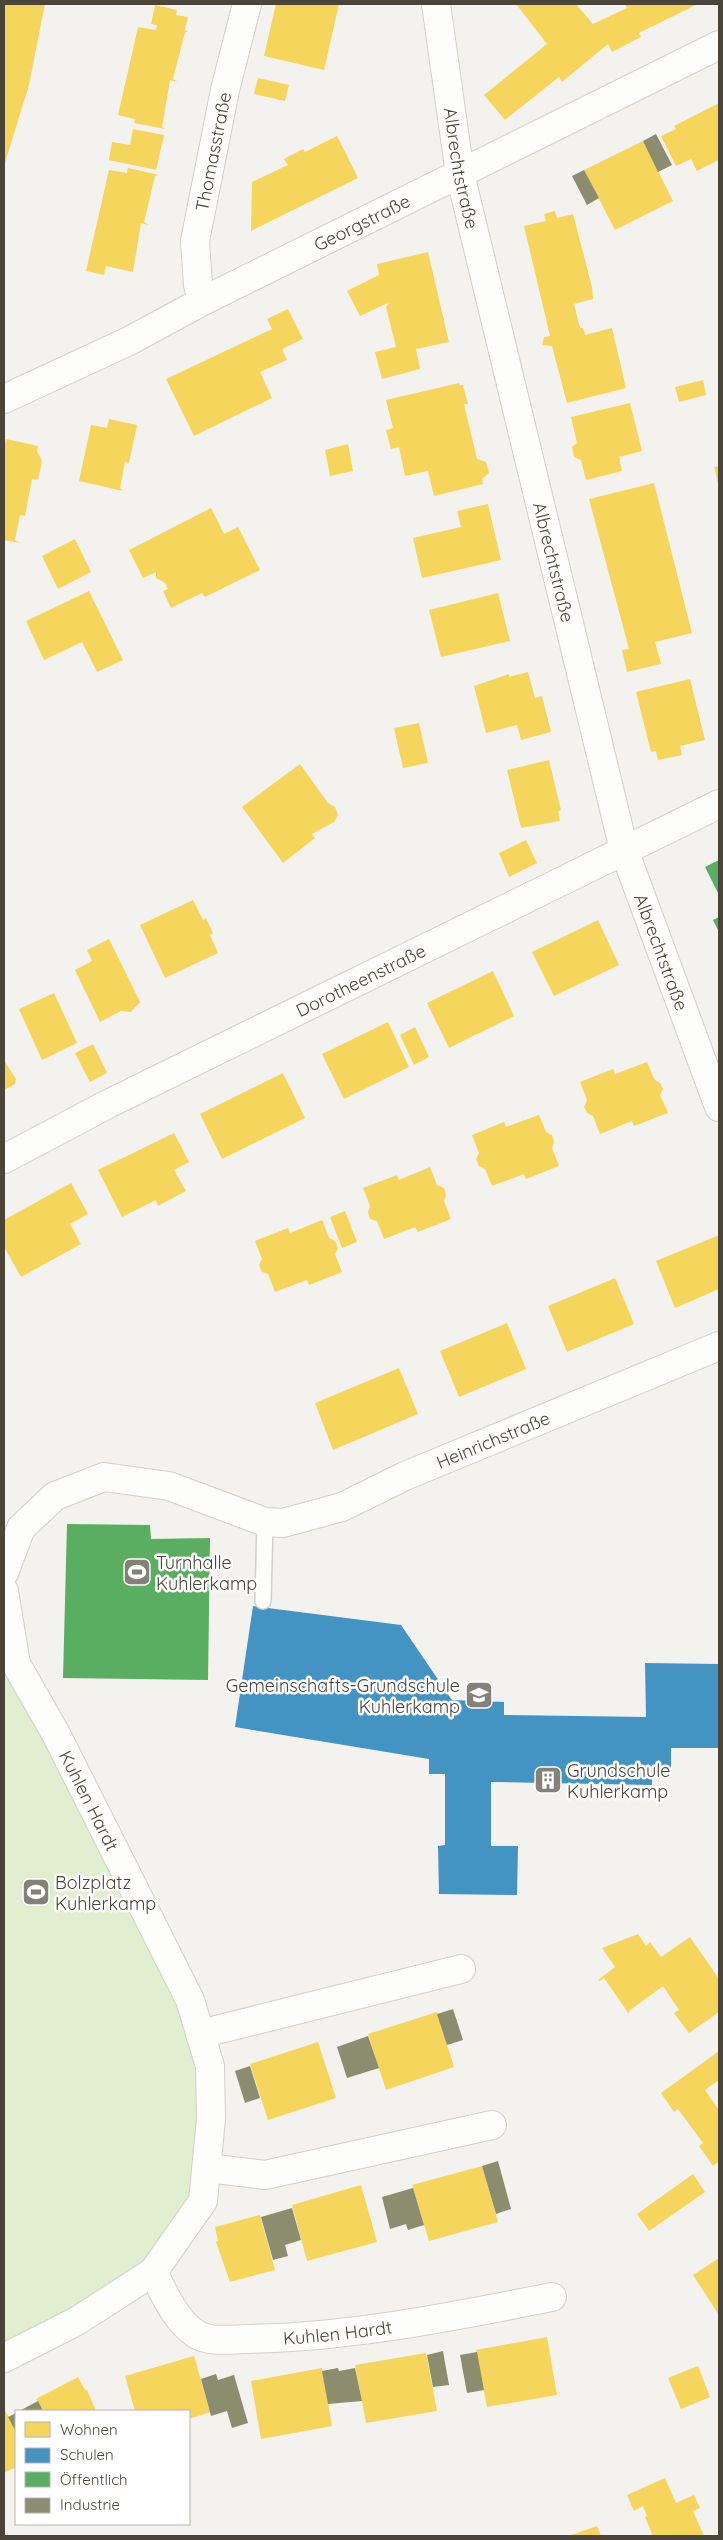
<svg xmlns="http://www.w3.org/2000/svg" width="723" height="2540" font-family="Quicksand,sans-serif">
<style>
.green{fill:#e1eecf}
.homes{fill:#f6d55c}
.schools{fill:#4393c3}
.public{fill:#5aae61}
.industry{fill:#8c8c6e}
.lines{fill:none;stroke-linecap:round;stroke-linejoin:round}
.lane-casing{stroke:#d2d0cb;stroke-width:18}
.street-casing{stroke:#d2d0cb;stroke-width:30}
.lane{stroke:#fdfdfc;stroke-width:15}
.street{stroke:#fdfdfc;stroke-width:28}
.labels{text-anchor:middle;dominant-baseline:central;stroke-width:5;stroke-linejoin:round;paint-order:stroke}
.street-label{font-size:18px;fill:#4b4439;stroke:#fff}
.poi-label{font-size:18px;fill:#4b4439;stroke:#fff;text-anchor:start}
</style>
<rect width="100%" height="100%" fill="#f4f2ee"/>
<polygon class="green" points="4,1666 190,2000 208,2168 153,2272 4,2358"/>
<g class="homes">
<polygon points="4,4 45,4 29,85 4,166"/>
<polygon points="276,4 339,4 324,70 264,56"/>
<polygon points="516,4 576,4 593,24 627,8 625,4 698,4 639,33 641,37 612,52 608,44 562,82 559,77 505,120 484,95 547,44"/>
<polygon points="155,5 177,10 176,15 188,17 185,30 188,32 185,32 173,79 178,82 170,80 162,127 165,129 134,123 135,119 118,115 138,27 156,30 157,25 151,24"/>
<polygon points="258,78 289,85 285,101 254,94"/>
<polygon points="719,103 718,160 697,171 691,159 676,166 661,136 676,129 674,126"/>
<polygon points="133,129 164,135 156,170 109,160 112,142 130,145"/>
<polygon points="337,136 358,178 251,231 252,182 288,165 284,159 303,149 305,152"/>
<polygon points="643,141 673,201 615,230 584,170"/>
<polygon points="128,168 159,175 155,176 144,222 149,225 141,223 133,272 106,266 104,275 86,271 109,170 127,173"/>
<polygon points="555,211 557,218 573,214 592,287 593,299 574,304 580,328 583,328 585,335 612,328 626,388 567,403 552,346 542,345 544,337 550,336 524,226 546,221 544,214"/>
<polygon points="428,252 449,342 416,349 420,369 382,379 375,352 396,347 386,307 390,302 360,316 347,291 379,275 377,264"/>
<polygon points="288,309 303,339 282,349 287,360 260,372 272,398 194,436 166,379 272,329 267,319"/>
<polygon points="703,380 706,395 679,402 675,387"/>
<polygon points="459,383 460,385 463,385 468,404 464,404 477,459 486,462 489,473 482,479 483,484 434,496 428,471 405,476 399,447 391,449 386,430 393,428 386,400"/>
<polygon points="630,403 642,451 619,457 622,471 586,480 581,460 574,457 572,447 577,443 571,417"/>
<polygon points="109,419 137,425 129,463 125,462 120,488 123,491 79,481 91,425 107,428"/>
<polygon points="6,439 38,446 37,451 42,461 38,480 32,479 25,516 20,515 15,540 20,543 4,540 4,450"/>
<polygon points="348,444 353,471 330,476 325,450"/>
<polygon points="719,466 719,487 714,467"/>
<polygon points="654,483 692,633 655,642 661,664 627,672 622,650 629,649 589,499"/>
<polygon points="488,504 501,560 422,578 413,538 461,527 457,511"/>
<polygon points="211,508 224,534 238,527 260,570 205,597 202,593 171,608 163,591 168,589 165,583 156,578 156,572 143,578 129,550"/>
<polygon points="75,539 91,572 58,589 42,556"/>
<polygon points="89,591 123,660 97,672 82,642 44,660 26,621"/>
<polygon points="498,593 510,641 441,657 429,610"/>
<polygon points="528,672 535,698 542,696 551,732 521,740 517,725 486,733 474,686 509,674 509,677"/>
<polygon points="690,679 705,740 680,746 682,755 658,760 656,751 651,752 636,692"/>
<polygon points="419,723 428,763 403,768 394,728"/>
<polygon points="549,760 561,810 558,811 560,821 521,828 507,770"/>
<polygon points="300,764 328,803 335,807 338,815 334,822 312,834 315,838 283,863 242,807"/>
<polygon points="526,840 537,863 509,877 499,853"/>
<polygon points="193,900 203,920 206,918 213,933 210,935 218,953 165,978 140,925"/>
<polygon points="598,920 619,965 554,996 532,952"/>
<polygon points="109,939 140,1002 131,1012 121,1011 100,1022 75,970 92,961 87,950"/>
<polygon points="493,971 514,1016 449,1048 427,1003"/>
<polygon points="54,993 77,1043 42,1060 19,1009"/>
<polygon points="388,1022 409,1067 344,1099 322,1054"/>
<polygon points="415,1027 429,1057 414,1065 400,1035"/>
<polygon points="93,1044 107,1073 90,1082 75,1053"/>
<polygon points="4,1060 16,1079 15,1084 4,1090"/>
<polygon points="647,1062 654,1079 660,1083 663,1089 660,1095 668,1113 634,1126 632,1121 600,1134 593,1116 587,1113 584,1107 587,1100 580,1082 613,1069 615,1074"/>
<polygon points="283,1073 305,1118 222,1159 200,1114"/>
<polygon points="539,1115 546,1132 552,1135 554,1142 552,1148 559,1166 526,1179 524,1174 492,1186 485,1169 479,1166 476,1159 479,1153 472,1135 504,1122 506,1127"/>
<polygon points="174,1133 189,1162 174,1170 186,1191 158,1206 156,1200 122,1217 98,1170"/>
<polygon points="430,1167 437,1185 444,1188 446,1195 444,1201 451,1219 418,1232 415,1227 384,1239 377,1221 370,1219 368,1212 370,1206 363,1188 397,1175 399,1180"/>
<polygon points="71,1183 88,1214 70,1224 81,1244 21,1277 4,1247 4,1220"/>
<polygon points="345,1211 357,1242 342,1248 330,1217"/>
<polygon points="322,1220 329,1238 335,1241 338,1248 335,1254 342,1272 309,1285 307,1280 275,1292 268,1274 262,1272 259,1265 262,1259 255,1241 288,1228 290,1233"/>
<polygon points="719,1235 719,1289 675,1308 656,1261"/>
<polygon points="615,1278 634,1324 567,1352 548,1306"/>
<polygon points="507,1323 526,1369 459,1397 440,1351"/>
<polygon points="399,1368 418,1414 333,1450 315,1403"/>
<polygon points="638,1934 646,1946 650,1942 661,1957 690,1937 719,1979 719,2012 689,2033 674,2013 679,2010 663,1986 629,2011 629,2014 604,1978 600,1981 598,1980 615,1967 602,1948"/>
<polygon points="437,2012 454,2067 386,2090 368,2034"/>
<polygon points="318,2042 336,2098 268,2120 250,2064"/>
<polygon points="719,2051 719,2080 705,2090 719,2110 719,2161 713,2166 699,2146 703,2143 678,2109 674,2112 661,2093"/>
<polygon points="482,2166 498,2222 429,2241 412,2185"/>
<polygon points="693,2174 705,2192 649,2231 637,2214"/>
<polygon points="361,2185 377,2242 307,2261 292,2205"/>
<polygon points="260,2215 275,2270 230,2282 216,2242 218,2241 215,2227"/>
<polygon points="719,2258 719,2315 693,2275"/>
<polygon points="547,2337 557,2395 487,2407 476,2350"/>
<polygon points="426,2353 437,2411 366,2423 355,2365"/>
<polygon points="194,2356 210,2412 189,2419 189,2411 135,2411 125,2376"/>
<polygon points="698,2366 710,2397 681,2409 668,2378"/>
<polygon points="322,2368 332,2426 261,2439 251,2381"/>
<polygon points="78,2377 85,2390 87,2390 96,2411 43,2411 36,2399"/>
<polygon points="4,2408 16,2432 16,2467 4,2473"/>
<polygon points="665,2478 676,2503 694,2495 700,2508 693,2511 704,2536 653,2536 645,2517 647,2516 643,2506 634,2511 627,2495"/>
<polygon points="597,2526 601,2536 569,2536"/>
</g>
<polygon class="schools" points="253,1606 401,1625 452,1700 504,1702 504,1715 646,1717 645,1663 719,1664 719,1748 671,1748 671,1778 652,1777 652,1785 491,1782 491,1846 518,1846 517,1895 439,1894 438,1846 445,1845 445,1774 429,1774 429,1759 235,1727"/>
<g class="public">
<polygon points="719,860 719,895 705,867"/>
<polygon points="719,917 719,932 713,920"/>
<polygon points="67,1524 150,1525 151,1539 210,1538 208,1680 63,1678"/>
</g>
<g class="industry">
<polygon points="656,134 672,165 658,172 643,141"/>
<polygon points="584,170 599,198 587,205 572,176"/>
<polygon points="453,2009 463,2040 447,2045 437,2014"/>
<polygon points="368,2036 379,2068 347,2078 337,2047"/>
<polygon points="250,2066 260,2098 245,2103 235,2071"/>
<polygon points="498,2161 511,2209 496,2214 482,2166"/>
<polygon points="413,2188 424,2225 408,2230 406,2224 390,2229 382,2197"/>
<polygon points="292,2208 301,2240 285,2245 288,2256 273,2260 261,2217"/>
<polygon points="443,2351 449,2385 433,2387 427,2355"/>
<polygon points="477,2352 484,2390 467,2393 460,2355"/>
<polygon points="338,2368 339,2371 355,2368 362,2401 328,2404 322,2371"/>
<polygon points="216,2374 218,2380 234,2375 248,2423 232,2428 227,2411 211,2416 201,2379"/>
<polygon points="38,2401 43,2411 19,2411 23,2409"/>
<polygon points="16,2413 16,2432 8,2417"/>
</g>
<g class="lines">
<g class="lane-casing">
<polyline id="lane" points="263,1601 265,1522"/>
</g>
<g class="street-casing">
<g id="street">
<path id="s1" d="M436 4 460 174 624 850 719 1107"/>
<path id="s2" d="M203 301 198 285 195 241 225 90 247 4"/>
<path id="s3" d="M4 399 129 341 203 301 719 45"/>
<path id="s4" d="M4 1159 108 1104 719 804"/>
<path id="s5" d="M4 1573 21 1528 55 1496 104 1477 169 1486 265 1522 283 1523 342 1507 405 1476 719 1346"/>
<path id="s6" d="M4 1591 16 1664 56 1734 190 2000 210 2066 211 2119 203 2201 153 2272 77 2321 4 2358"/>
<polyline points="200,2034 461,1969"/>
<polyline points="208,2168 265,2175 492,2125"/>
<path id="s7" d="M153 2272C164 2293 175 2320 196 2334 210 2343 232 2339 248 2339 351 2337 451 2317 552 2297"/>
</g>
</g>
<use href="#lane" class="lane"/>
<use href="#street" class="street"/>
</g>
<defs>
<g id="stadium-square" transform="scale(1.4375)"><rect x="-9" y="-9" width="18" height="18" rx="4" fill="#868178" stroke="#fff"/><path d="M0-5a6.5 5 0 1 0 0 10a6.5 5 0 1 0 0-10ZM-3.5-1.8h7v3.6h-7Z" fill="#fff"/></g>
<g id="school-square" transform="scale(1.4375)"><rect x="-9" y="-9" width="18" height="18" rx="4" fill="#868178" stroke="#fff"/><path d="M0-5L7-2L0 1L-7-2ZM-4 1L0 2.5L4 1V4Q0 6-4 4Z" fill="#fff"/></g>
<g id="building-square" transform="scale(1.4375)"><rect x="-9" y="-9" width="18" height="18" rx="4" fill="#868178" stroke="#fff"/><path d="M-4-6H4V6H1V3H-1V6H-4ZM-2.5-4.3h1.7v1.8h-1.7ZM.8-4.3h1.7v1.8H.8ZM-2.5-1h1.7V.8h-1.7ZM.8-1h1.7V.8H.8Z" fill="#fff"/></g>
</defs>
<g fill-rule="evenodd">
<use href="#stadium-square" x="137" y="1572"/>
<use href="#school-square" x="479" y="1695"/>
<use href="#building-square" x="548" y="1780"/>
<use href="#stadium-square" x="36" y="1892"/>
</g>
<g class="labels">
<g class="street-label">
<text stroke="none"><textPath href="#s2" startOffset="152">Thomasstraße</textPath></text>
<text stroke="none"><textPath href="#s1" startOffset="166">Albrechtstraße</textPath></text>
<text stroke="none"><textPath href="#s3" startOffset="399">Georgstraße</textPath></text>
<text stroke="none"><textPath href="#s1" startOffset="571">Albrechtstraße</textPath></text>
<text stroke="none"><textPath href="#s1" startOffset="976">Albrechtstraße</textPath></text>
<text stroke="none"><textPath href="#s4" startOffset="399">Dorotheenstraße</textPath></text>
<text stroke="none"><textPath href="#s5" startOffset="560">Heinrichstraße</textPath></text>
<text stroke="none"><textPath href="#s6" startOffset="229">Kuhlen Hardt</textPath></text>
<text stroke="none"><textPath href="#s7" startOffset="219">Kuhlen Hardt</textPath></text>
</g>
<g class="poi-label">
<text x="156" y="1562">Turnhalle<tspan x="156" dy="21">Kuhlerkamp</tspan></text>
<text x="460" y="1685" text-anchor="end">Gemeinschafts-Grundschule<tspan x="460" dy="21">Kuhlerkamp</tspan></text>
<text x="567" y="1770">Grundschule<tspan x="567" dy="21">Kuhlerkamp</tspan></text>
<text x="55" y="1882">Bolzplatz<tspan x="55" dy="21">Kuhlerkamp</tspan></text>
</g>
</g>
<rect width="723" height="2540" fill="none" stroke="#4b4439" stroke-width="10"/>
<rect x="15" y="2410" width="175" height="115" fill="#ffffff" stroke="#b7b4b0"/>
<rect x="25" y="2422" width="25" height="15" fill="#f6d55c" stroke="#b7b4b0"/>
<text x="60" y="2435" font-size="15" fill="#4b4439">Wohnen</text>
<rect x="25" y="2448" width="25" height="15" fill="#4393c3" stroke="#b7b4b0"/>
<text x="60" y="2460" font-size="15" fill="#4b4439">Schulen</text>
<rect x="25" y="2472" width="25" height="15" fill="#5aae61" stroke="#b7b4b0"/>
<text x="60" y="2485" font-size="15" fill="#4b4439">Öffentlich</text>
<rect x="25" y="2498" width="25" height="15" fill="#8c8c6e" stroke="#b7b4b0"/>
<text x="60" y="2510" font-size="15" fill="#4b4439">Industrie</text>
</svg>
